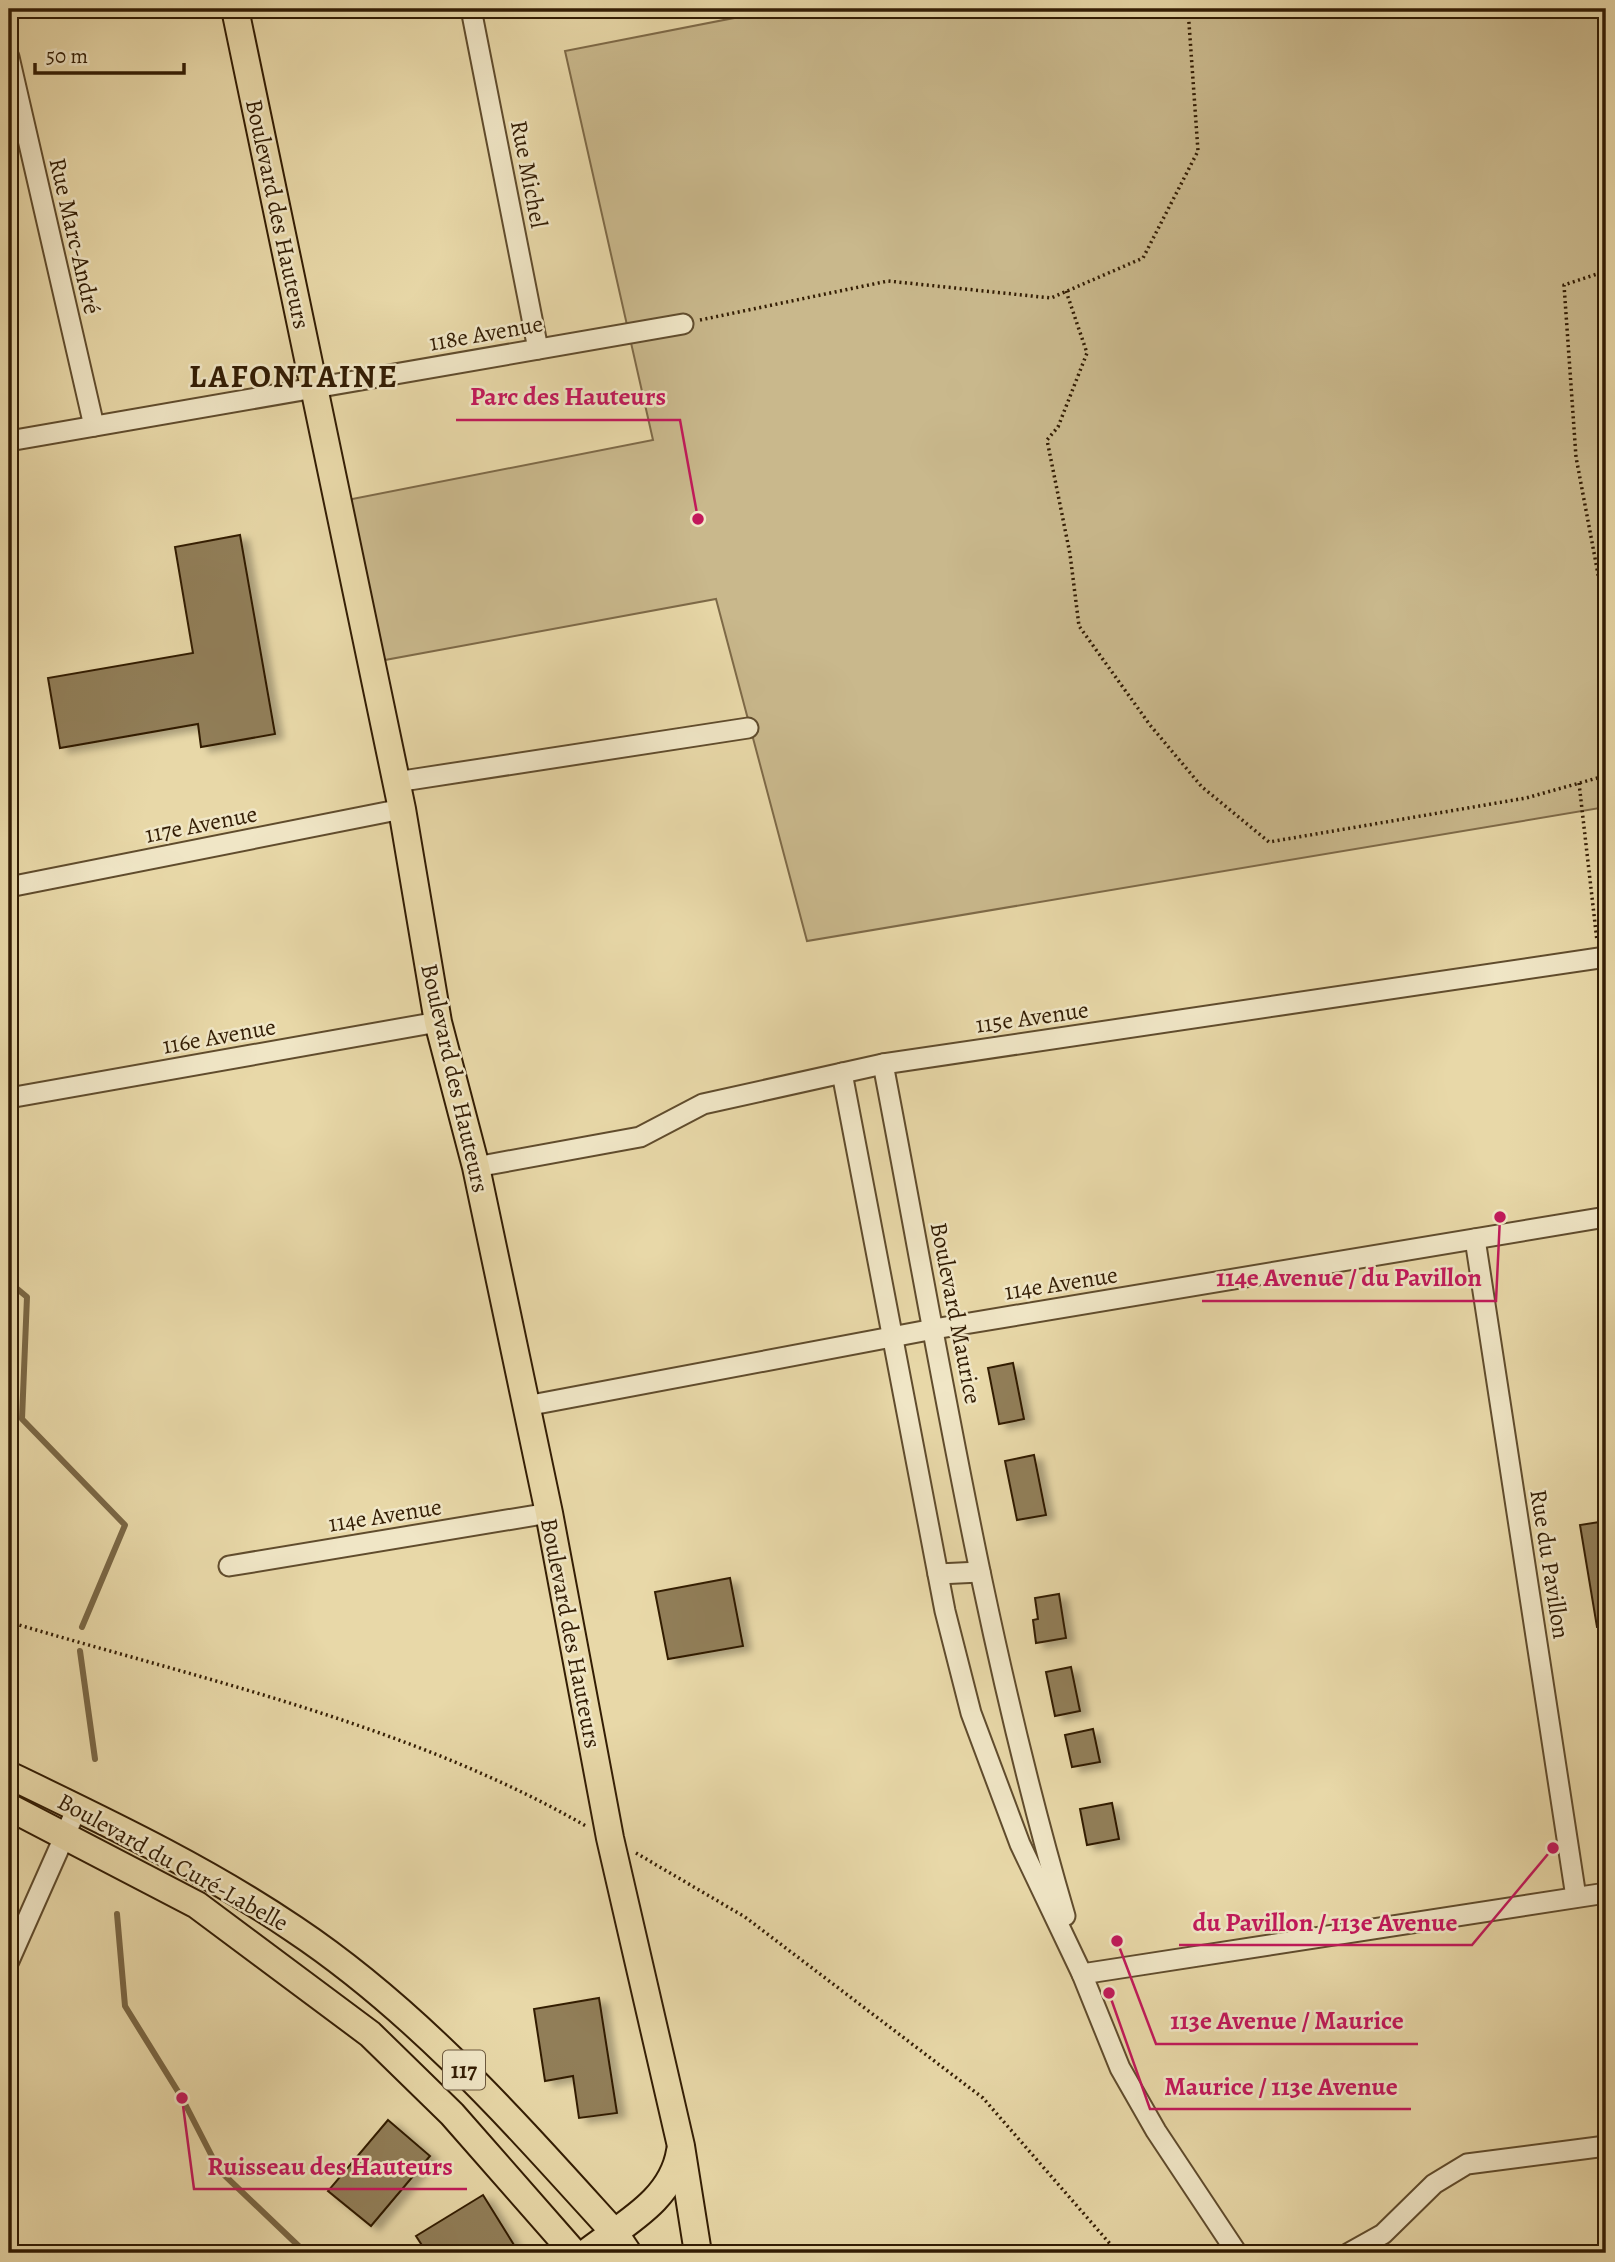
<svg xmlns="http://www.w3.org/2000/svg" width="1615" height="2262" font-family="Alegreya,serif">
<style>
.green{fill:#c9b88c;stroke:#7e6a48;stroke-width:2}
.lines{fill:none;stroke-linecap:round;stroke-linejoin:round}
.stream{stroke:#7a6745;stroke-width:6}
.building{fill:#917e59;stroke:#331d04;stroke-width:2;filter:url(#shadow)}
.minor-casing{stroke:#604c2d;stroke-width:23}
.major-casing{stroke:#331d04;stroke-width:30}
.path{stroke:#331d04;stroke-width:3.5;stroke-dasharray:2 3.5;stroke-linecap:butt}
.minor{stroke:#f0e6c6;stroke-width:19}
.major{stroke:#e8d8a8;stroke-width:26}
.labels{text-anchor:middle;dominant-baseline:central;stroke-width:5;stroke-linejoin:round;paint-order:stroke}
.shield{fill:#f0e6c6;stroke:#6c593e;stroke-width:2}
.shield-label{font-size:23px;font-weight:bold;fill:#331d04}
.street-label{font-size:24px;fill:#331d04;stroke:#f0e6c6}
.district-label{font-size:32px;font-weight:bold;letter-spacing:2px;fill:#331d04;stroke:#f0e6c6}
.leader{fill:none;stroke:#c2185b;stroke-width:2.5}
.callout-dot{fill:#c2185b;stroke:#f0e6c6;stroke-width:2.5}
.callout-label{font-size:26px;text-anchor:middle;font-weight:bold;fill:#c2185b;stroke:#f0e6c6;stroke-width:5;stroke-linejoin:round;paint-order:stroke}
</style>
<defs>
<filter id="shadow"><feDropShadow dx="8" dy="4.5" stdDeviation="3.5" flood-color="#0004"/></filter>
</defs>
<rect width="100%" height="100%" fill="#e8d8a8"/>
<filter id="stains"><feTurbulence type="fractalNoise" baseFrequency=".00286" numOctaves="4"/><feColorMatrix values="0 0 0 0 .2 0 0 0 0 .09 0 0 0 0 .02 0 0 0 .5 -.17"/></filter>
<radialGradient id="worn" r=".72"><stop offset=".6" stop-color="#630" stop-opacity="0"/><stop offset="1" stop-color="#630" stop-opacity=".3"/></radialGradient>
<polygon class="green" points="780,9 1606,9 1606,807 807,941 716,599 374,662 342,501 653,440 565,51"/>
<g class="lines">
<g class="stream">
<polyline points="9,1282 27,1297 22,1419 125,1525 82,1627"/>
<polyline points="80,1651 95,1759"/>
<polyline points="117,1914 125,2006 182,2098 219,2170 306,2253"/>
</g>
</g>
<g class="building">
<polygon points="240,535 275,734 201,747 198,724 60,748 48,678 193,653 175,547"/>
<polygon points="1013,1363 1024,1419 999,1424 988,1368"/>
<polygon points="1034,1455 1046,1515 1017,1520 1005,1461"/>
<polygon points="1606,1521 1606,1626 1597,1627 1580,1525"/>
<polygon points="730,1578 743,1646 668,1659 655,1592"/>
<polygon points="1059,1594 1066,1638 1036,1643 1033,1620 1038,1619 1035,1598"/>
<polygon points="1071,1667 1080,1711 1055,1716 1046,1672"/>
<polygon points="1093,1729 1100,1762 1072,1767 1065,1735"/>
<polygon points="1112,1803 1119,1839 1087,1845 1080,1809"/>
<polygon points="599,1998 617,2113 579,2118 573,2076 545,2081 534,2009"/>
<polygon points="388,2120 430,2156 371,2226 328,2191"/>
<polygon points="483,2195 519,2253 427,2253 416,2236"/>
</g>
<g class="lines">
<g class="minor-casing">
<g id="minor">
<polyline points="471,9 538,349"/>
<polyline points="9,57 94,426"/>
<polyline points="9,441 683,324"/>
<polyline points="396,782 748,728"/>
<polyline points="9,887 402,809"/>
<path d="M883 1064C938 1349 983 1637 1065 1916"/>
<polyline points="842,1073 945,1611 971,1713 1020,1844 1082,1974 1120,2068 1156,2131 1237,2253"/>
<polyline points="9,1098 438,1022"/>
<polyline points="476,1167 640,1137 703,1104 883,1064 1606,957"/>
<polyline points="1475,1239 1576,1897"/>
<polyline points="526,1406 934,1329 1606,1217"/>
<polyline points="229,1566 549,1513"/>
<polyline points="938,1574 980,1572"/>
<polyline points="9,1961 77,1808"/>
<polyline points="1082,1974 1606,1893"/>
<polyline points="1349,2253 1383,2234 1434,2184 1467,2164 1606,2146"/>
</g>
</g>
<g class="major-casing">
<g id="major">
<polyline points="235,9 402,809 438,1022 476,1167 549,1513 610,1838 681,2146 698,2253"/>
<path d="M9 1775C106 1822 204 1868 294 1929 417 2011 515 2123 614 2232L628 2253"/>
<polyline points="9,1807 197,1905 370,2034 452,2114 574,2253"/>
<path d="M586 2253C623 2224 672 2201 680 2151"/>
</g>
</g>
<g class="path">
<polyline points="1268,9 1606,9"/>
<polyline points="1606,271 1564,285 1576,457 1601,590 1606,642"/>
<polyline points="1066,291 1087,353 1058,427 1047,440 1070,554 1079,626 1150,725 1202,787 1269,842 1526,798 1601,777 1606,763"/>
<polyline points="700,320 888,281 1051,298 1143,258 1198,151 1188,9"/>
<polyline points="1579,783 1597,941"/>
<path d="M9 1622C204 1680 408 1724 586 1826"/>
<polyline points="636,1853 745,1917 983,2098 1118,2253"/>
</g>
<use href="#minor" class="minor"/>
<use href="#major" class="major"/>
</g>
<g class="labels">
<rect class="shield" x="443" y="2050.5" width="42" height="39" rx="5"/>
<g class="shield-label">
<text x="464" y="2070">117</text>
</g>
<g class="street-label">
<text transform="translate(529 174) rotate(79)">Rue Michel</text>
<text transform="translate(278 214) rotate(78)">Boulevard des Hauteurs</text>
<text transform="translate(75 236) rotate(77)">Rue Marc-André</text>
<text transform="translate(486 333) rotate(-10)">118e Avenue</text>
<text transform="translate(201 824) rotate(-11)">117e Avenue</text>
<text transform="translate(1032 1017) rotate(-8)">115e Avenue</text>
<text transform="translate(219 1036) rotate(-10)">116e Avenue</text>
<text transform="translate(455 1078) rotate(77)">Boulevard des Hauteurs</text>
<text transform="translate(1061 1283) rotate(-9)">114e Avenue</text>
<text transform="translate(956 1313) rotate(79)">Boulevard Maurice</text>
<text transform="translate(385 1515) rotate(-9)">114e Avenue</text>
<text transform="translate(1550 1564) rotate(81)">Rue du Pavillon</text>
<text transform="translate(571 1633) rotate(79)">Boulevard des Hauteurs</text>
<text transform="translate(173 1862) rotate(29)">Boulevard du Curé-Labelle</text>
</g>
<g class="district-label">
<text x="294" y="376">LAFONTAINE</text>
</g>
</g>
<path class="leader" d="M698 519L680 420H456M1500 1217L1496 1301H1202M1553 1848L1472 1945H1179M1117 1941L1156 2044H1418M1109 1993L1150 2109H1411M182 2098L194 2189H467"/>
<g class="callout-dot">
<circle cx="698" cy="519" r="7"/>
<circle cx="1500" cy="1217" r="7"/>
<circle cx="1553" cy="1848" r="7"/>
<circle cx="1117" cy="1941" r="7"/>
<circle cx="1109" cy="1993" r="7"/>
<circle cx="182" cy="2098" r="7"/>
</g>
<g class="callout-label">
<text x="568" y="405">Parc des Hauteurs</text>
<text x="1349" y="1286">114e Avenue / du Pavillon</text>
<text x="1325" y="1931">du Pavillon / 113e Avenue</text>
<text x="1287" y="2029">113e Avenue / Maurice</text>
<text x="1281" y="2095">Maurice / 113e Avenue</text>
<text x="330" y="2175">Ruisseau des Hauteurs</text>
</g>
<rect width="1615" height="2262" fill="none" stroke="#e8d8a8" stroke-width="35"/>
<rect x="10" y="10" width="1594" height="2241" fill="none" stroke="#331d04" stroke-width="3.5"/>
<rect x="18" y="18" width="1580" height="2227" fill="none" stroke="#331d04" stroke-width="2"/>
<path d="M35 63v10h149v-10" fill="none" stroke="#331d04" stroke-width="3.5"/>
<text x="46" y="63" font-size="21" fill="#331d04" stroke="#f0e6c6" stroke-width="5" paint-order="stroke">50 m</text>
<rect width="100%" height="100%" filter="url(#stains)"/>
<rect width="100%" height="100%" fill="url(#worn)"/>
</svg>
